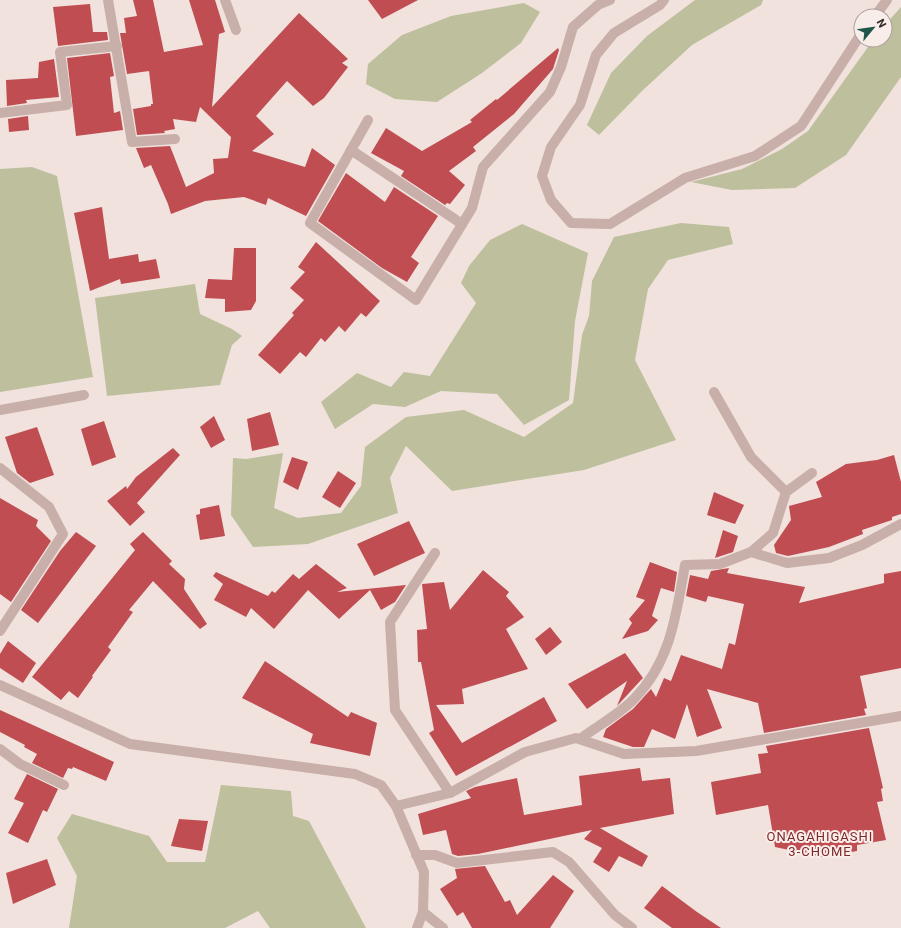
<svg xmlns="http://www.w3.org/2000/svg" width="901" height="928" font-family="Roboto,sans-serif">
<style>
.green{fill:#bdbf9d}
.building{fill:#bf4d51}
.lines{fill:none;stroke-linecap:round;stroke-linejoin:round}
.street{stroke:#c8afa9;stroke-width:10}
.labels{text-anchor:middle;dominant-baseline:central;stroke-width:4;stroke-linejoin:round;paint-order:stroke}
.neighbourhood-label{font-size:13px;letter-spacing:1px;fill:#80262a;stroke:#f9ede9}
</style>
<rect width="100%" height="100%" fill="#f1e2dd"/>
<g class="green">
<polygon points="695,0 763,0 761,5 692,45 643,90 599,135 587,125 611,73 647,36"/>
<polygon points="524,3 540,12 521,43 482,73 437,102 395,99 366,84 368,64 402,35 451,16"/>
<polygon points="901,7 901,77 846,155 795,188 732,190 691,182 742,169 782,149 808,131 873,40 885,40 885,25"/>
<polygon points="32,167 57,176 93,377 0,392 0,169"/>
<polygon points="681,223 729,227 733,244 668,260 648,289 635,360 676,440 584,470 452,491 406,446 390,478 398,513 308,544 253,547 231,515 233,458 246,459 283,453 274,508 298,518 341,513 361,486 365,447 406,417 464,410 524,437 573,403 582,335 589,316 592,281 614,237"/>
<polygon points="522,224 588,253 575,321 569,400 524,425 497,394 441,391 405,407 373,404 335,429 321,402 357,373 391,387 404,372 430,376 476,303 461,283 469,266 490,240"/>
<polygon points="195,284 200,314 232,329 242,336 232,345 220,385 107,396 95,298"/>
<polygon points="221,785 291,791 293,816 309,821 366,928 270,928 258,911 225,928 69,928 77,876 57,838 72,814 149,836 167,862 205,862"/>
</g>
<g class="building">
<polygon points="133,0 153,0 164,52 203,45 189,0 215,0 225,32 219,34 212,107 299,13 348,59 342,63 348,67 324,98 313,106 287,81 256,116 274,134 252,151 305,167 312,148 335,165 306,216 268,198 266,205 244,197 205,201 171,214 168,204 151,165 144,168 136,148 170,146 186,187 214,173 213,159 228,158 231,137 200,107 196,122 173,119 175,129 164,131 165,133 137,135 133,109 151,106 151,104 153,104 149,71 127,74 120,33 126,33 124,18 137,16"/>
<polygon points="368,0 418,0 382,19"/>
<polygon points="90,4 93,32 107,32 108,40 58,46 53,7"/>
<polygon points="558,48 559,50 553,69 514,114 473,147 476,151 449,171 465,185 450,204 447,203 445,205 401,176 404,171 371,153 386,128 422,151 472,122 470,120 496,99 497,100"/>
<polygon points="110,53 114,76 110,77 114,113 120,111 123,130 76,136 67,58"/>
<polygon points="54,59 59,97 26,100 27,103 7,106 6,80 38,78 39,62"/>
<polygon points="28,116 29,130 9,132 8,119"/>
<polygon points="346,173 385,202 394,187 438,216 411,257 419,263 407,282 382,268 318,221"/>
<polygon points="102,207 109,259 138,254 139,262 156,259 160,278 121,284 120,279 90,291 74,213"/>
<polygon points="316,242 380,301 366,317 361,313 345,332 339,326 325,342 321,338 306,357 300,352 280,374 258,355 294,315 292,313 304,300 290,288 305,272 298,267"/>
<polygon points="234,248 256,248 256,301 251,310 225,312 225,299 205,298 208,279 232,280"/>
<polygon points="270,412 279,445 252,451 247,419"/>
<polygon points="214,416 225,440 211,448 200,427"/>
<polygon points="104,421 116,457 92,466 81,429"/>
<polygon points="37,427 54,475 30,483 17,473 5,437"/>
<polygon points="173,448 180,455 137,503 145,512 130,526 107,501 126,486 127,489 136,477"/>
<polygon points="894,455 901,482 901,514 892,517 892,520 862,530 863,534 829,547 788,556 776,553 774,545 791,520 789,506 822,497 816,482 846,464 877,460"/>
<polygon points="292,457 308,462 298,490 283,482"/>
<polygon points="338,471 356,483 340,508 322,497"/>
<polygon points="714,492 744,505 735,524 707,515"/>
<polygon points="0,498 38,520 36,526 51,541 11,602 0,594"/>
<polygon points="219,505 225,536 200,540 196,515 200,514 200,509"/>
<polygon points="409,521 425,553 374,576 357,544"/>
<polygon points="723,530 738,536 733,552 715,558"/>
<polygon points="76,532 96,546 38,623 21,610 60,551"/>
<polygon points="143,532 172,561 169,564 185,579 184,589 207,624 200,629 153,581 129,610 133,612 108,647 111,650 92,676 93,677 78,698 69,691 61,700 32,677 135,550 130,544"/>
<polygon points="650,562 677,572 674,592 661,588 652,616 658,620 648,631 622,639 632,623 629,619 645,600 636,597"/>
<polygon points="316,564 347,588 337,592 406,585 395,602 381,610 370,590 339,619 308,590 274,629 251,608 246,617 214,600 223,584 213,576 216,572 268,596 272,591 275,593 293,574 299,579"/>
<polygon points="729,568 727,573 805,587 799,603 884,583 884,574 901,571 901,668 860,676 867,708 864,709 866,715 764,733 758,703 707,689 722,728 697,737 687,704 675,739 652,729 644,747 633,747 603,737 606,729 633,709 651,689 656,697 664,678 671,681 681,655 722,669 729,643 735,645 744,604 708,596 706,602 686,596 690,575 708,579 711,571"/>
<polygon points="483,570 509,592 506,596 524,617 506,629 528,669 462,689 464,704 436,705 462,743 544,697 557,721 456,776 429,733 434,730 421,662 418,662 417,630 427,629 422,584 444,582 450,610"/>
<polygon points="550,627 562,642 546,655 535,639"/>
<polygon points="8,641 36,663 23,683 0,668 0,654"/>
<polygon points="625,653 643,678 641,680 617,706 627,681 587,709 568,684"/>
<polygon points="265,661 348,717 351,712 377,723 370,756 310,743 313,734 242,698"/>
<polygon points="0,710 114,762 106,781 73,767 72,769 68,768 63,778 32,763 37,754 24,747 25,745 0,732"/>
<polygon points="869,728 883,788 881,789 883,801 877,802 886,840 857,845 857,851 822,857 775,847 768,805 716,815 711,782 761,773 758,754 768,753 766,746"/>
<polygon points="640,768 642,781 670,778 674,814 600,828 648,856 642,867 619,856 609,872 593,862 602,848 584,839 592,830 478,854 458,856 452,854 446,830 423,835 418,814 471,798 466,791 475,787 517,778 524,815 582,805 579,776"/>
<polygon points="27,774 58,789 47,812 43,810 28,843 8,833 24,803 14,799"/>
<polygon points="179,819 208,821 202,851 171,846"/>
<polygon points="47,859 56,885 13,904 6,873"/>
<polygon points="485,866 505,902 510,900 517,915 553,875 574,891 550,928 472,928 463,912 457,916 440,889 457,878 455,869"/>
<polygon points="662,886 697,912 721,928 672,928 644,908"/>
</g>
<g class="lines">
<g class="street">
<polyline points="108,0 132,142 175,139"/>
<polyline points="225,0 236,30"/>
<polyline points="664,0 660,5 614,33 596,55 580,105 551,147 542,176 551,200 571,223 610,224 685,178 755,156 801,126 861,34"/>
<polyline points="875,16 887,0"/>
<polyline points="0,113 67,105 60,52 117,46"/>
<polyline points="368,120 310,223 416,300 472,208 483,167 550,92 561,67 573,27 598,5 610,0"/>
<polyline points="351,150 462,224"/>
<polyline points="0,410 84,395"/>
<polyline points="0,468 49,507 63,534 0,631"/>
<polyline points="786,492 812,473"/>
<polyline points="751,552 787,563 829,558 862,545 901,524"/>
<polyline points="435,553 390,622 395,710 450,793"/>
<polyline points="0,685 130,744 355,774 381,785 396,806 424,872 423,912 417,928"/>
<path d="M580 739C596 727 621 713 634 699 671 661 676 615 685 565L720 564 751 552 773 533 786 492 751 457 714 392"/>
<polyline points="0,749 20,764 64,785"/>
<polyline points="396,806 450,793 525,752 576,738 624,754 696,751 901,716"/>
<polyline points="416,855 435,855 457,863 553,852 569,862 615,915 632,928"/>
<polyline points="423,912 443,928"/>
</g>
</g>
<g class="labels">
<g class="neighbourhood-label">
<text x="820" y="836">ONAGAHIGASHI<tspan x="820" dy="15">3-CHOME</tspan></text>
</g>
</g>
<g transform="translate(873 28) rotate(61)"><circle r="19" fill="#f9ede9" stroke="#ab9f9c"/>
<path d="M0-3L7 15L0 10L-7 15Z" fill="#20554a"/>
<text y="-6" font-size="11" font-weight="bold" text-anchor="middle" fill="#362929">N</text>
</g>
</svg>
